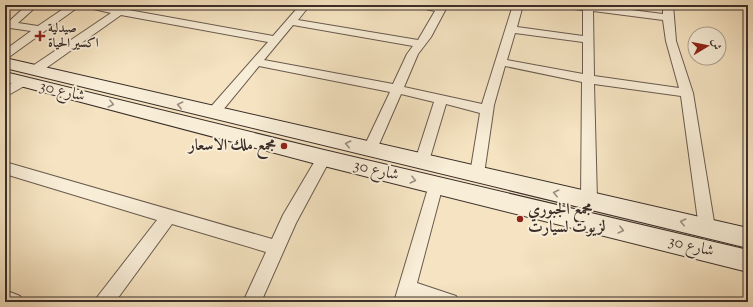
<svg xmlns="http://www.w3.org/2000/svg" width="753" height="307" font-family="'Sorts Mill Goudy',Amiri,serif">
<style>
.lines{fill:none;stroke-linecap:round;stroke-linejoin:round}
.street-casing{stroke:#695b4f;stroke-width:2}
.secondary-casing{stroke:#3a2e29;stroke-width:2}
.street{fill:#f8edd7;fill-rule:evenodd}
.secondary{fill:#f8edd7;fill-rule:evenodd}
.oneway{stroke:#998e80}
.poi-dot{fill:#8f2418;stroke:#f8edd7;stroke-width:1.5}
.labels{text-anchor:middle;dominant-baseline:central;stroke-width:4;stroke-linejoin:round;paint-order:stroke}
.far-poi-label{font-size:13px;font-weight:bold;fill:#3a2e29;stroke:#f8edd7;text-anchor:start}
.street-label{font-size:16px;fill:#3a2e29;stroke:#f8edd7}
.poi-label{font-size:16px;font-weight:bold;fill:#3a2e29;stroke:#f8edd7;text-anchor:end}
</style>
<rect width="100%" height="100%" fill="#f5e3c1"/>
<filter id="stains"><feTurbulence type="fractalNoise" baseFrequency=".005" numOctaves="4"/><feColorMatrix values="0 0 0 0 .2 0 0 0 0 .09 0 0 0 0 .02 0 0 0 .5 -.17"/></filter>
<radialGradient id="worn" r=".72"><stop offset=".6" stop-color="#630" stop-opacity="0"/><stop offset="1" stop-color="#630" stop-opacity=".3"/></radialGradient>
<g class="lines">
<g class="street-casing">
<g id="street">
<polygon points="27,5 38,5 18,23 38,26 69,5 81,5 9,57 5,58 5,50 31,31 10,28 5,25"/>
<path d="M83 5H101L273 36 300 5H310L298 20 418 40 435 11 416 7 414 5H448L431 37 418 54 404 87 482 104 513 5H523L517 27 583 36V10L565 8 560 5H591L663 14V5H673L676 41 693 93 715 228 713 233 707 235 701 233 699 228 681 96 594 84 597 200 594 205 589 206 584 205 581 200 582 82 505 66 494 105 484 174 482 178 477 180 472 178 470 174 480 113 446 104 429 161 427 165 422 166 417 165 415 161 434 102 401 94 377 149 375 153 370 154 365 153 363 149 390 92 259 66 218 116 213 117 208 116 207 113 208 110 268 42 121 15 39 73H31L29 70 31 67 111 13 85 7ZM593 11 663 20 666 41 679 88 594 76ZM293 25 413 46 407 54 393 84 264 60ZM515 33 583 42V74L507 60Z"/>
<polygon points="22,78 26,79 28,82 26,85 5,97 5,87"/>
<polygon points="324,153 329,154 331,158 296,223 261,302 243,302 266,252 172,224 115,302 95,302 98,296 157,220 5,174 5,162 272,239 283,215 319,154"/>
<polygon points="436,179 441,181 443,185 417,283 456,296 459,302 421,302 413,300 412,302 394,302 429,185 431,181"/>
<polygon points="5,290 20,296 23,302 5,302"/>
</g>
</g>
<g class="secondary-casing">
<g id="secondary">
<polygon points="5,58 748,228 748,248 5,68"/>
<polygon points="5,72 324,150 748,250 748,272 324,166 5,82"/>
</g>
</g>
<use href="#street" class="street"/>
<use href="#secondary" class="secondary"/>
</g>
<defs><path id="oneway-chevron" d="M-2-3.5L2.5 0L-2 3.5" fill="none" stroke-width="1.6" stroke-linecap="round" stroke-linejoin="round"/></defs>
<g class="oneway">
<use href="#oneway-chevron" transform="translate(111 104) rotate(14)"/>
<use href="#oneway-chevron" transform="translate(180 105) rotate(-167)"/>
<use href="#oneway-chevron" transform="translate(348 144) rotate(-167)"/>
<use href="#oneway-chevron" transform="translate(413 180) rotate(14)"/>
<use href="#oneway-chevron" transform="translate(556 193) rotate(-167)"/>
<use href="#oneway-chevron" transform="translate(683 222) rotate(-167)"/>
<use href="#oneway-chevron" transform="translate(621 230) rotate(14)"/>
</g>
<g class="poi-dot">
<path d="M38 30h4v4h4v4h-4v4h-4v-4h-4v-4h4z"/>
<circle cx="284" cy="146" r="4"/>
<circle cx="520" cy="219" r="4"/>
</g>
<g class="labels">
<g class="far-poi-label">
<text x="48" y="29">صيدلية<tspan x="48" dy="15">اكسير الحياة</tspan></text>
</g>
<g class="street-label">
<text transform="translate(62 92) rotate(14)">شارع 30</text>
<text transform="translate(376 171) rotate(14)">شارع 30</text>
<text transform="translate(691 247) rotate(14)">شارع 30</text>
</g>
<g class="poi-label">
<text x="276" y="146">مجمع ملك الاسعار</text>
<text x="528" y="210" text-anchor="start">مجمع الجبوري<tspan x="528" dy="18">لزيوت لسيارت</tspan></text>
</g>
</g>
<rect width="753" height="307" fill="none" stroke="#f5e3c1" stroke-width="20"/>
<rect x="6" y="6" width="741" height="295" fill="none" stroke="#3a2e29" stroke-width="2"/>
<rect x="10" y="10" width="733" height="287" fill="none" stroke="#3a2e29"/>
<g transform="translate(707 46) rotate(80)"><circle r="19" fill="#f8edd7" stroke="#aca191"/>
<path d="M0-3L7 15L0 10L-7 15Z" fill="#8f2418"/>
<text y="-6" font-size="11" font-weight="bold" text-anchor="middle" fill="#3a2e29">ش</text>
</g>
<rect width="100%" height="100%" filter="url(#stains)"/>
<rect width="100%" height="100%" fill="url(#worn)"/>
</svg>
